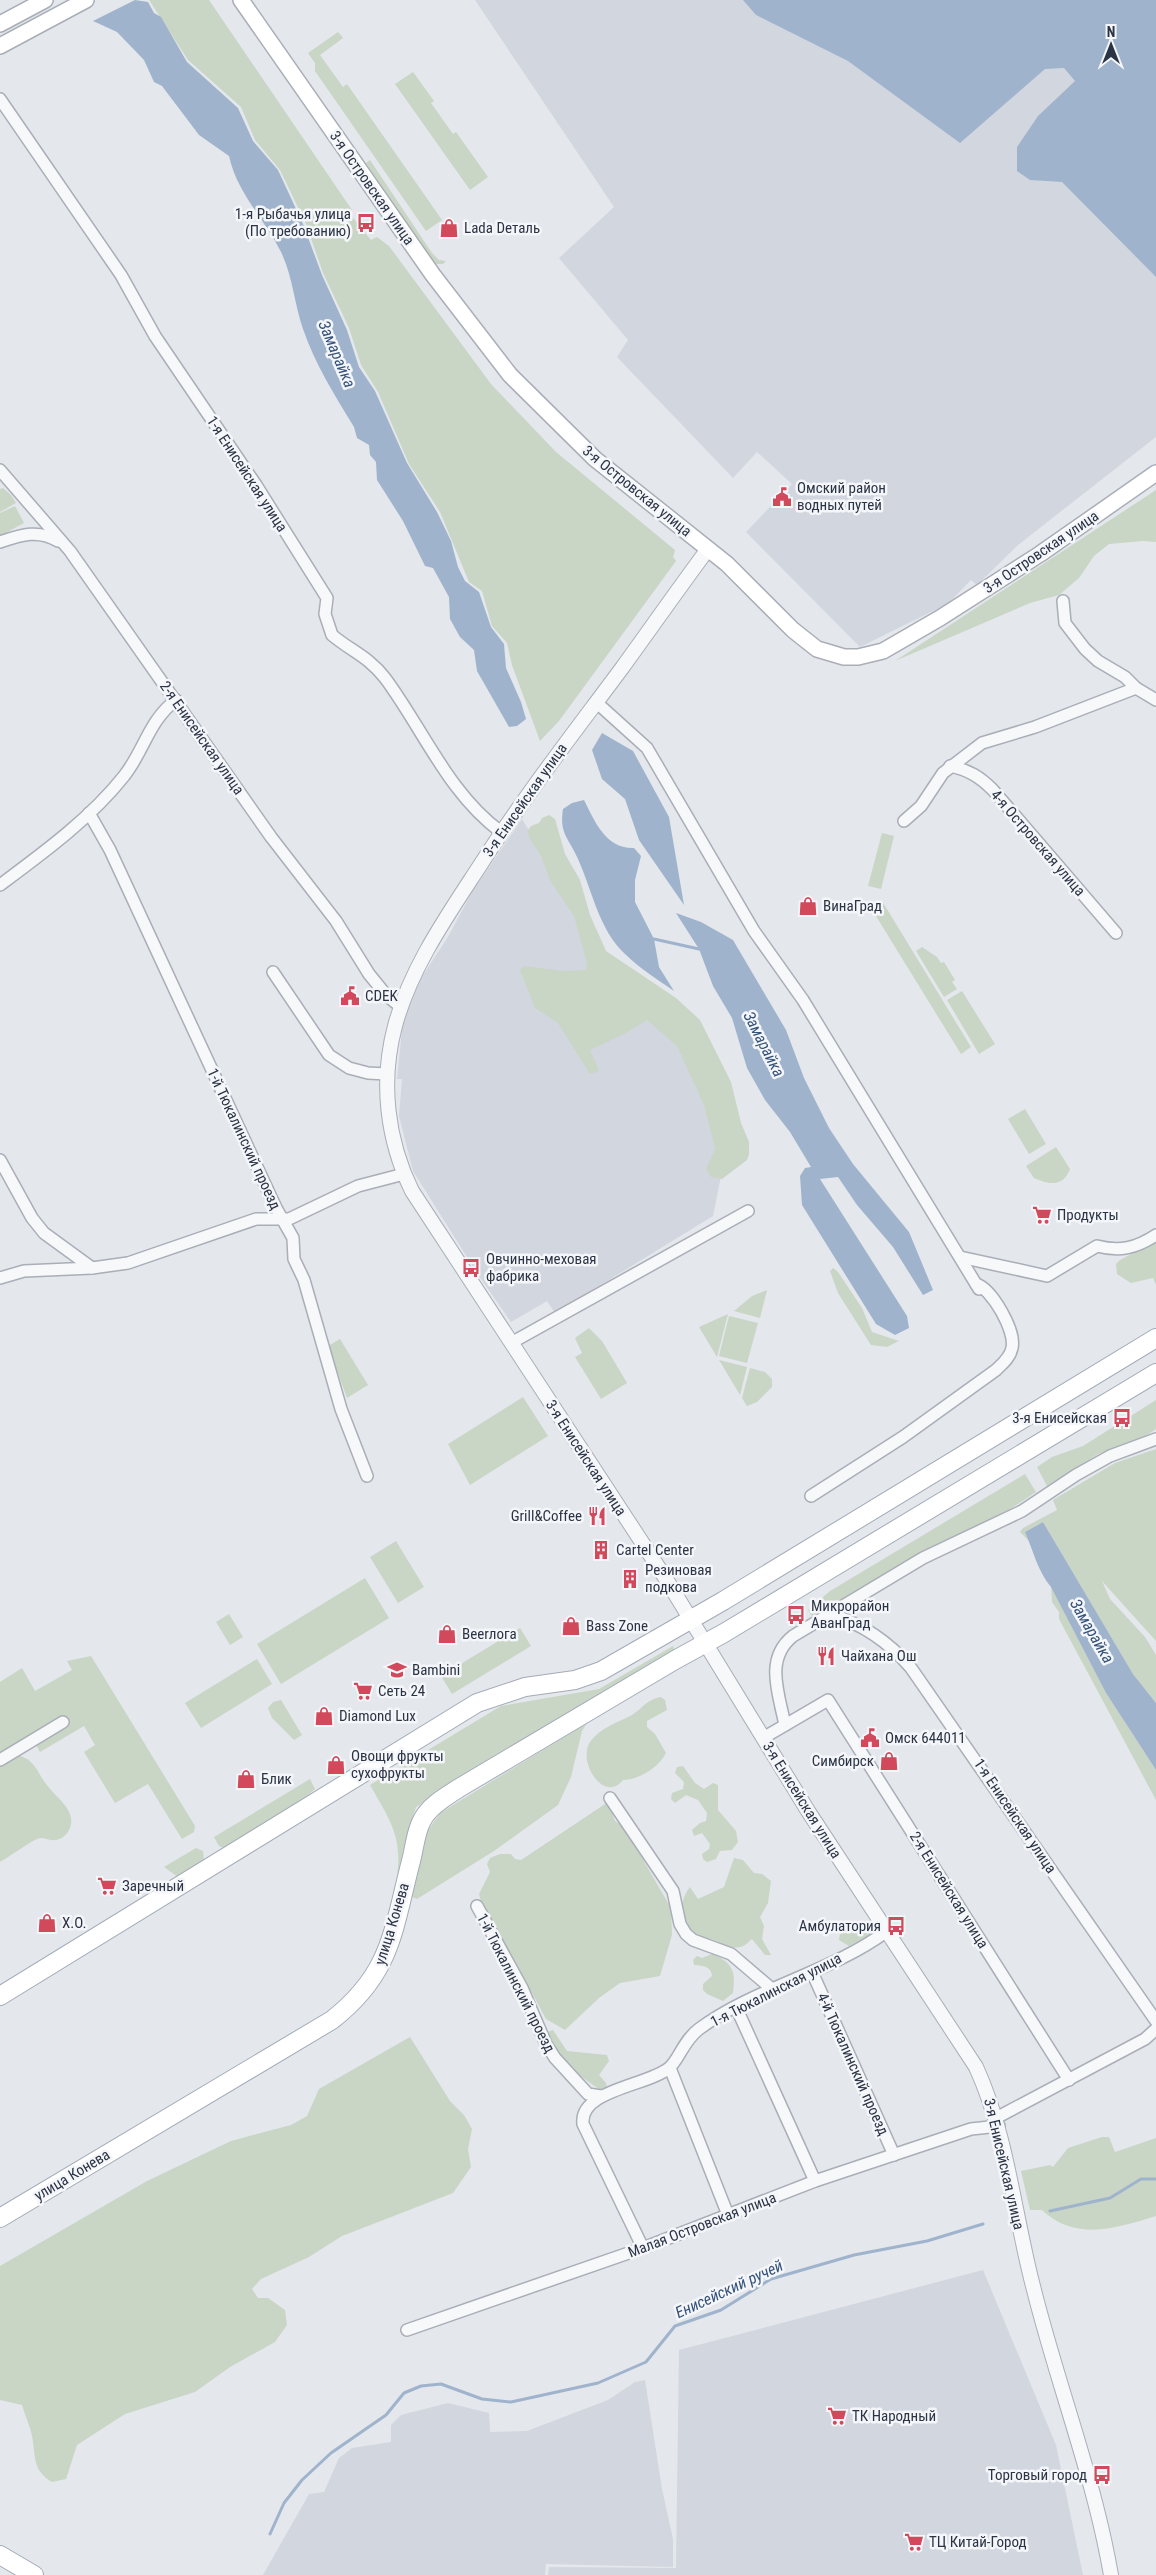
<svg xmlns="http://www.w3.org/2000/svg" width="1156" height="2575" font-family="'Roboto Condensed',sans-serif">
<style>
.built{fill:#d2d6de}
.green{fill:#c9d6c5}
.water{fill:#9fb4cc}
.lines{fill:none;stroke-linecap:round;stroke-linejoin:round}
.stream{stroke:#9fb4cc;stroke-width:3}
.minor-casing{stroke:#a9aeb7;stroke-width:14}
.tertiary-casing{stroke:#a9aeb7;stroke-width:16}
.secondary-casing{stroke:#a9aeb7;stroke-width:18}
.primary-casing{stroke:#a3abb8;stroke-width:20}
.minor{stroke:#f7f8fa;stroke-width:11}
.tertiary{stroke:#f7f8fa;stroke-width:14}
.secondary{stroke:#fff;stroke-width:15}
.primary{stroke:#fff;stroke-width:18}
.labels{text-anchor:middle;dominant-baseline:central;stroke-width:5;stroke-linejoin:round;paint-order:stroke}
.street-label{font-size:15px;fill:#2b3445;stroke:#f4f6f9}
.poi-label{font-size:15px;fill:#2b3445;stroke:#f4f6f9;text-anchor:start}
.water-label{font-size:16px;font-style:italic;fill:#34527a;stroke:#f4f6f9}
</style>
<rect width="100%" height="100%" fill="#e4e7ec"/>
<g class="built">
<polygon points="475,0 1048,0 1156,37 1156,437 1018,545 977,585 971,580 943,609 941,607 860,647 746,532 792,484 757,452 733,478 617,357 628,340 559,258 614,207"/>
<polygon points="522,819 646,1020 659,1024 681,1041 706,1093 722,1171 713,1216 555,1313 547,1301 511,1322 477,1273 413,1171 399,1116 402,1079 397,1079 403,1020 411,999 423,975 448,937 472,892"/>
<polygon points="983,2270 1056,2445 1083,2575 548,2575 549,2567 676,2568 679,2350"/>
<polygon points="645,2380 662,2489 673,2539 673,2567 546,2564 545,2575 263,2575 309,2494 324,2492 339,2458 352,2448 391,2442 391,2425 401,2415 448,2403 489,2413 490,2432 527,2431 608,2400 635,2382"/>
</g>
<g class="green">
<polygon points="149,0 209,0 352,210 350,214 371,240 377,237 389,246 491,384 556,452 675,550 673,557 676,561 559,721 540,741 512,665 507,643 492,626 482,591 469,582 440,512 409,464 378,392 361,365 349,328 323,273 306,224 280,170 255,140 241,107 188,60"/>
<polygon points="338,32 343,38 320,55 343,87 347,84 442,220 426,231 315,71 315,63 308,53"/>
<polygon points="413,72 434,101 431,103 453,134 456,132 488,177 470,190 395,84"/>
<polygon points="370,160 432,253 439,260 446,261 443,264 436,264 431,258 366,163"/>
<polygon points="3,488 11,495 16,503 0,512 0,489"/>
<polygon points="1156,490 1156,542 1143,541 1109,544 1094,556 1079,578 1059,595 1030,603 895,661"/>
<polygon points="15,506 24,523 0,536 0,513"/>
<polygon points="549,815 555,819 565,854 580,880 590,915 606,951 676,998 700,1020 731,1082 741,1123 749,1142 749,1154 747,1160 722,1179 711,1177 706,1169 715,1149 704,1105 677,1046 647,1020 624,1034 590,1050 599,1071 590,1074 558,1023 535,1008 520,970 524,966 563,971 586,970 587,963 574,916 551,882 541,856 529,837 528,830 531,826 539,823 542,818"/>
<polygon points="882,833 894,836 881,889 868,886"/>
<polygon points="882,901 971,1047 961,1054 871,908"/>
<polygon points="922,947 937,957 941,963 944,962 955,980 952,982 957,989 944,997 916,951"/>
<polygon points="962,991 995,1044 979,1054 947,1000"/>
<polygon points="1025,1109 1046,1144 1029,1154 1008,1119"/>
<path d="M1056 1147 1070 1169C1063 1187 1050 1185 1034 1178L1026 1166Z"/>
<polygon points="1156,1241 1156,1285 1153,1278 1131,1283 1117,1274 1116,1264 1120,1260"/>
<polygon points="833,1268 838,1272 862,1308 872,1332 899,1341 887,1347 871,1345 838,1293 830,1271"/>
<polygon points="767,1290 760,1318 734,1311 752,1296"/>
<polygon points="728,1314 717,1357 699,1327"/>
<polygon points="729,1316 758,1323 747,1363 719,1356"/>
<polygon points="589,1328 602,1341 627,1383 601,1399 575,1357 582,1353 575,1338"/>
<polygon points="340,1339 368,1385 347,1398 328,1346"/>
<polygon points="719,1360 747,1367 740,1395"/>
<polygon points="750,1368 765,1372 772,1379 772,1387 757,1402 747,1406 742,1398"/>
<polygon points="523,1397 548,1436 470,1485 448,1444"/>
<polygon points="1156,1400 1156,1429 1141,1439 1098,1454 1047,1486 1037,1467 1052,1457 1083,1446"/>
<polygon points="1156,1449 1156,1641 1102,1581 1110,1599 1145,1637 1156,1655 1156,1703 1133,1674 1043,1522 1025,1532 1029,1541 1020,1532 1023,1528 1057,1510 1053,1500 1115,1463"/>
<polygon points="1025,1474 1036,1492 1001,1515 936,1546 813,1618 808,1610 830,1591"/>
<polygon points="396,1541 424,1587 398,1603 370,1557"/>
<polygon points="365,1578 389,1618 281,1684 257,1644"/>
<polygon points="1051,1586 1106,1693 1156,1770 1156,1800 1059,1619 1059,1612 1052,1602"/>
<polygon points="229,1614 243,1637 230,1645 216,1622"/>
<polygon points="520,1628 531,1646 452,1694 441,1676"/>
<path d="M673 1646 675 1651 416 1807 397 1875C403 1836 388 1817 370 1785L501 1706 599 1689Z"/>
<polygon points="91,1656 195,1826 194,1832 182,1839 148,1784 115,1803 84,1752 95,1745 84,1726 40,1752 34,1741 0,1754 0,1682 22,1668 35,1691 72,1670 67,1661"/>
<polygon points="257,1659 272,1684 201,1728 185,1703"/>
<path d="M661 1697 665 1700 667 1710 647 1721V1727L655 1734 666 1753C659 1767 639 1780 623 1780 604 1804 577 1762 590 1742 601 1727 617 1723 632 1715 644 1707 646 1700 661 1697Z"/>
<polygon points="281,1700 302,1735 294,1740 272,1718 268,1708 273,1702"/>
<polygon points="587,1723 582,1731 571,1777 558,1805 494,1851 417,1899 410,1896 426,1833 440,1813"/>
<path d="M14 1755C34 1757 36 1770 46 1784 56 1798 80 1812 68 1832 65 1836 60 1840 55 1840 50 1841 45 1838 40 1838 33 1839 8 1858 0 1862V1765Z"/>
<polygon points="683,1766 695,1783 704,1789 713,1783 718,1785 718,1810 736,1831 738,1842 732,1850 720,1851 716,1859 707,1862 703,1859 702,1854 709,1849 710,1844 702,1833 694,1836 692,1830 700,1823 706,1821 707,1813 698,1800 686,1795 675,1803 671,1799 672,1793 683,1789 684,1782 675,1773 677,1767"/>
<polygon points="310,1779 315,1789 297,1805 226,1849 219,1846 214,1837"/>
<polygon points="608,1802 615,1821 624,1827 671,1908 672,1935 660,1976 620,1983 599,1998 565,2030 546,2019 532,1993 513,1968 505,1943 494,1934 484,1913 479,1894 490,1872 487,1864 490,1858 500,1854 511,1854 515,1859 521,1860"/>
<polygon points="196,1848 203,1851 204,1861 178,1877 164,1867"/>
<path d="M734 1858 743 1860 754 1873 762 1874 771 1881 768 1903 760 1917 764 1926 762 1939 771 1955H765L752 1939C749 1941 746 1945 743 1946 732 1951 723 1943 714 1940 706 1937 696 1937 690 1929 679 1917 680 1899 690 1887L698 1899 724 1887Z"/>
<polygon points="859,1922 870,1924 870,1935 849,1946 839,1940 840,1934"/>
<path d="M712 1954C733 1963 736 1971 733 1993L723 2001 707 1994 703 1990V1984L712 1976C711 1966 704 1966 694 1965L693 1960 697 1956 702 1958Z"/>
<path d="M553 2030 567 2051 607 2055 609 2061 599 2075 606 2083 607 2088 602 2091C585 2080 548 2054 547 2032Z"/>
<path d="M410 2037 450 2101 464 2115 472 2129 468 2149 471 2167 453 2193 342 2236 309 2257 261 2279 252 2289 258 2298H268L285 2310 287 2325 275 2342 230 2367 195 2392 125 2414 77 2445 66 2479 52 2482C32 2470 36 2457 32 2436 30 2426 25 2415 22 2405L0 2400V2266L147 2181 231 2141 291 2125 307 2116 319 2089Z"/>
<path d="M1102 2137H1109L1115 2152 1156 2138V2216C1116 2228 1076 2242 1042 2210H1030L1021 2171 1050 2165 1053 2167 1068 2148Z"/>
</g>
<g class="water">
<path d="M135 0 148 2 154 13 161 17 187 62 238 108 253 141 278 170 303 224 322 275 347 330 359 367 375 391 407 463 437 512 451 541 458 567 465 581 479 592 491 627 504 644 506 668 521 702 526 719 517 726 509 727 477 671 474 650 460 637 450 619 449 597 433 568 425 566 403 521 377 480 376 462 370 455 369 445 357 438 354 427C335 396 315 364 303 329 294 303 293 277 281 252 264 218 237 193 229 156L199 135 162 86 154 82 144 60 117 32 93 21Z"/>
<polygon points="743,0 1156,0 1156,277 1062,182 1030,180 1017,171 1017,147 1038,116 1075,81 1064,68 1045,69 960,143 848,61 756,15"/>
<polygon points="602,733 633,751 669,817 684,905 639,840 625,799 602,779 592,750"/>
<path d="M584 800C595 822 606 849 634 848L641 856 635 880V902L654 939 659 967 674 991C657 979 639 968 625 954 599 930 592 890 578 859 569 838 559 834 563 809L572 803Z"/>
<polygon points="676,913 701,922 733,940 786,1030 804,1078 829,1128 853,1164 909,1232 933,1290 923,1295 893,1247 857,1205 838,1177 820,1179 907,1316 909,1328 895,1335 876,1324 802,1205 800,1176 805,1168 811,1167 790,1132 765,1100 747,1068 732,1018 713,986 699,949"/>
<path d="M1043 1522 1133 1674 1156 1703V1770L1106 1693 1051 1587C1038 1572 1033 1550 1025 1532Z"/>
</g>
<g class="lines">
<g class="stream">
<polyline points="654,939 699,949"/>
<polyline points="1050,2211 1110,2198 1141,2179 1156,2179"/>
<polyline points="270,2534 284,2503 302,2480 331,2453 386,2415 404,2393 421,2386 441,2384 482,2399 511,2402 598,2383 646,2362 675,2326 721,2310 771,2279 854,2255 927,2241 983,2224"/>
</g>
<g class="minor-casing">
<g id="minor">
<path d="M0 99 121 275 155 336 256 485 327 598 325 614 332 635C351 651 369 657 385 678 423 729 448 793 501 832"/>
<polyline points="0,470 70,551 271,837 336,921 369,974 386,995 401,1007"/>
<path d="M0 542C21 535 38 529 58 541"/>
<polyline points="1063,601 1065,623 1085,649 1098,661 1125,677 1136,688 1156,700"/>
<polyline points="596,702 647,748 754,931 803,1000 979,1289"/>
<path d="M950 766C969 770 980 777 993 790L1116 933"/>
<polyline points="89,813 110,850 276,1208 293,1238 294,1259 304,1280 341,1409 367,1476"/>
<polyline points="904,821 921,806 943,773 982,743 1035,727 1136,688"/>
<path d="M0 885C43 853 91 818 124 776 144 751 149 720 176 700"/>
<polyline points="273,972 329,1055 349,1068 368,1073 387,1074"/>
<polyline points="0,1160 32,1218 44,1233 92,1268"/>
<path d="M960 1257 1047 1276 1097 1246C1120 1252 1136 1248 1156 1235"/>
<polyline points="0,1278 24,1271 92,1268 128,1263 256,1219 289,1219 358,1186 404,1174"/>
<polyline points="511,1343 748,1211"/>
<path d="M811 1496 903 1437 996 1370C1002 1364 1010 1358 1012 1348 1016 1331 992 1289 976 1284"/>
<path d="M830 1614C863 1624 889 1642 911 1668L1156 2021"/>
<path d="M785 1725C779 1694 764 1659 793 1636L923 1558 1022 1511 1076 1475 1110 1456 1156 1439"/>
<polyline points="763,1738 828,1700 1069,2080"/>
<polyline points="0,1760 63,1722"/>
<polyline points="610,1798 673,1891 680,1924 686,1934 693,1940 731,1954 772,1989"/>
<polyline points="477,1906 522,1988 546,2044 555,2058 588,2094 601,2096"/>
<polyline points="812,1972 894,2155"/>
<polyline points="736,2007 815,2181"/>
<polyline points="670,2068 728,2215"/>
<polyline points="996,2118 1145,2039 1156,2029"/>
<path d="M643 2248 583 2124C579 2090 647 2086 669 2068 679 2060 683 2041 699 2029 756 1987 830 1973 887 1931"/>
<polyline points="407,2330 643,2248 815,2181 971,2129 999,2126"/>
</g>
</g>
<g class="tertiary-casing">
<path id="tertiary" d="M708 549C679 588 651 628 622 668 573 734 523 798 479 867 447 916 410 969 395 1026 380 1082 387 1140 412 1191L666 1579 808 1811 976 2067C1008 2137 1014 2215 1034 2290 1058 2386 1094 2477 1111 2575"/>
</g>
<g class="secondary-casing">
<g id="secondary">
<polyline points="241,0 433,275 510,375 595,459 727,564 793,630 817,649 844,657 858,657 883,651 940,618 1040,554 1156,473"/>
<polyline points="0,24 45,0"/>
<polyline points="0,46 86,0"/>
</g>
</g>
<g class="primary-casing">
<g id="primary">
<polyline points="0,1996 477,1703 525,1687 575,1680 601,1671 723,1601 1156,1338"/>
<path d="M0 2218 332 2020C392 1973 393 1930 411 1861 415 1846 416 1827 426 1814 434 1803 447 1796 459 1788L675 1660 724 1633 1156 1373"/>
<polyline points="0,2555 34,2575"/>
</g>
</g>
<use href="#minor" class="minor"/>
<use href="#tertiary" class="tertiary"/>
<use href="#secondary" class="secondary"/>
<use href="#primary" class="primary"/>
</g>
<defs>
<g id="bus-bare" transform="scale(1.5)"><path d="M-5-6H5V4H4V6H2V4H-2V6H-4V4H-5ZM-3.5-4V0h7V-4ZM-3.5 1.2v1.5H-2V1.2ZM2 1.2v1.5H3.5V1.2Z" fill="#d1495b" stroke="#f4f6f9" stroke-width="2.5" paint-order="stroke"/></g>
<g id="shop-bare" transform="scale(1.5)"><path d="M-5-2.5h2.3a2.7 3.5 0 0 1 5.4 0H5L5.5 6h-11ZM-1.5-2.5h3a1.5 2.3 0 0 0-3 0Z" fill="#d1495b" stroke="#f4f6f9" stroke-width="2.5" paint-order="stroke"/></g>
<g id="civic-bare" transform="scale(1.5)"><path d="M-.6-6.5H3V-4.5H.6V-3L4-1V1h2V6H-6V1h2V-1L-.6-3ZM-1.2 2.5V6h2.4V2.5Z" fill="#d1495b" stroke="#f4f6f9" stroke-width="2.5" paint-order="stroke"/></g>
<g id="supermarket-bare" transform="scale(1.5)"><path d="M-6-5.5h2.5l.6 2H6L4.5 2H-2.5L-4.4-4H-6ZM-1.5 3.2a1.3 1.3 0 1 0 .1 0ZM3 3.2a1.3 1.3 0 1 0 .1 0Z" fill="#d1495b" stroke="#f4f6f9" stroke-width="2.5" paint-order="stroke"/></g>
<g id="restaurant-bare" transform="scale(1.5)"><path d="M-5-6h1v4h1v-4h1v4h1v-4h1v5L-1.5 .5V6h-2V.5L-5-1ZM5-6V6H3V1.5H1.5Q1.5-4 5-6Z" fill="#d1495b" stroke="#f4f6f9" stroke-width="2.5" paint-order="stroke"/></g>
<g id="building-bare" transform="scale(1.5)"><path d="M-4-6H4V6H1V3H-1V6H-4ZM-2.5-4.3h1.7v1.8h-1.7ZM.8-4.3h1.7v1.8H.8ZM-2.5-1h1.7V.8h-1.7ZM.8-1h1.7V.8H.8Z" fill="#d1495b" stroke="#f4f6f9" stroke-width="2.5" paint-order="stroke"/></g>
<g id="school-bare" transform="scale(1.5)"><path d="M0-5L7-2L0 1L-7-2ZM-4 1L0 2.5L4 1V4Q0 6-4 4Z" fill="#d1495b" stroke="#f4f6f9" stroke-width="2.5" paint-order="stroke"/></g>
</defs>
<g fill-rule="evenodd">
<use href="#bus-bare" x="366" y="223"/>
<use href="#shop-bare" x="449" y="228"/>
<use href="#civic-bare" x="782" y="497"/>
<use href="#shop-bare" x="808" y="906"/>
<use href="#civic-bare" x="350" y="996"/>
<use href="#supermarket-bare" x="1042" y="1215"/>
<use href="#bus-bare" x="471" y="1268"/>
<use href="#bus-bare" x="1122" y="1418"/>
<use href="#restaurant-bare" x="597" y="1516"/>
<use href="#building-bare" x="601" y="1550"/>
<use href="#building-bare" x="630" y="1579"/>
<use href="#bus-bare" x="796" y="1615"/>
<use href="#shop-bare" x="571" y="1626"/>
<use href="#shop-bare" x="447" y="1634"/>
<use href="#restaurant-bare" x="826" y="1656"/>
<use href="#school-bare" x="397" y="1670"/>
<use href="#supermarket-bare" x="363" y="1691"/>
<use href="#shop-bare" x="324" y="1716"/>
<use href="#civic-bare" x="870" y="1738"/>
<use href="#shop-bare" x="889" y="1761"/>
<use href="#shop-bare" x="336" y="1765"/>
<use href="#shop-bare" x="246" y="1779"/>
<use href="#supermarket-bare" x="107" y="1886"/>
<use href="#shop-bare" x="47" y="1923"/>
<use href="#bus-bare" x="896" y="1926"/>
<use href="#supermarket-bare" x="837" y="2416"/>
<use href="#bus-bare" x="1102" y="2475"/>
<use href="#supermarket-bare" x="914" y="2542"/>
</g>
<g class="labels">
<g class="street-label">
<text transform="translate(372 188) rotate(55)">3-я Островская улица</text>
<text transform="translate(247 474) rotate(57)">1-я Енисейская улица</text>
<text transform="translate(637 491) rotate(39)">3-я Островская улица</text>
<text transform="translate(1041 552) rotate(-34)">3-я Островская улица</text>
<text transform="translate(202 738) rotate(55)">2-я Енисейская улица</text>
<text transform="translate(525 800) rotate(-55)">3-я Енисейская улица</text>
<text transform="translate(1038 843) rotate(49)">4-я Островская улица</text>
<text transform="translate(244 1139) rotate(65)">1-й Тюкалинский проезд</text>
<text transform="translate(586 1458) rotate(57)">3-я Енисейская улица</text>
<text transform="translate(802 1800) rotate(58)">3-я Енисейская улица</text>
<text transform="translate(1015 1816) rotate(56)">1-я Енисейская улица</text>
<text transform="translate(949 1890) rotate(58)">2-я Енисейская улица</text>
<text transform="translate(392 1924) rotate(-73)">улица Конева</text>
<text transform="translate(516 1983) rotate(63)">1-й Тюкалинский проезд</text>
<text transform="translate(776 1990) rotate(-27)">1-я Тюкалинская улица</text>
<text transform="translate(853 2064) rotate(66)">4-й Тюкалинский проезд</text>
<text transform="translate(1004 2164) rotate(77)">3-я Енисейская улица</text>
<text transform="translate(72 2175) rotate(-31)">улица Конева</text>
<text transform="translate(702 2225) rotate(-21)">Малая Островская улица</text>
</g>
<g class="poi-label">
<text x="351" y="214" text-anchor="end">1-я Рыбачья улица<tspan x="351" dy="17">(По требованию)</tspan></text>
<text x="464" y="228">Lada Dеталь</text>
<text x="797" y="488">Омский район<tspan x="797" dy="17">водных путей</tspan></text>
<text x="823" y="906">ВинаГрад</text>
<text x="365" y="996">CDEK</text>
<text x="1057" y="1215">Продукты</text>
<text x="486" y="1259">Овчинно-меховая<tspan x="486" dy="17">фабрика</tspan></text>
<text x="1107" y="1418" text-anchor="end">3-я Енисейская</text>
<text x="582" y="1516" text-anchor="end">Grill&amp;Coffee</text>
<text x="616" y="1550">Cartel Center</text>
<text x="645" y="1570">Резиновая<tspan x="645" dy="17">подкова</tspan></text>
<text x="811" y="1606">Микрорайон<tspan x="811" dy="17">АванГрад</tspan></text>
<text x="586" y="1626">Bass Zone</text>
<text x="462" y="1634">Beerлога</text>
<text x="841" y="1656">Чайхана Ош</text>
<text x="412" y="1670">Bambini</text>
<text x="378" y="1691">Сеть 24</text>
<text x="339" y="1716">Diamond Lux</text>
<text x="885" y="1738">Омск 644011</text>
<text x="351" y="1756">Овощи фрукты<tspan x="351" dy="17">сухофрукты</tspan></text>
<text x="874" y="1761" text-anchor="end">Симбирск</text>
<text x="261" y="1779">Блик</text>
<text x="122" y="1886">Заречный</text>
<text x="62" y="1923">X.O.</text>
<text x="881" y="1926" text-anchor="end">Амбулатория</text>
<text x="852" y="2416">ТК Народный</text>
<text x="1087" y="2475" text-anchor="end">Торговый город</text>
<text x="929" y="2542">ТЦ Китай-Город</text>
</g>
<g class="water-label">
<text transform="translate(337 354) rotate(67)">Замарайка</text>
<text transform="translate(764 1044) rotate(63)">Замарайка</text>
<text transform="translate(1092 1631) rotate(60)">Замарайка</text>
<text transform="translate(729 2289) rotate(-25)">Енисейский ручей</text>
</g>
</g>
<g transform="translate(1111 45)" stroke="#f4f6f9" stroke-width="4" paint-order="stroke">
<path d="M0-4L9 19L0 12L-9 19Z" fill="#2b3445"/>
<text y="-8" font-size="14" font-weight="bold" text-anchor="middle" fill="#2b3445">N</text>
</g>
</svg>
